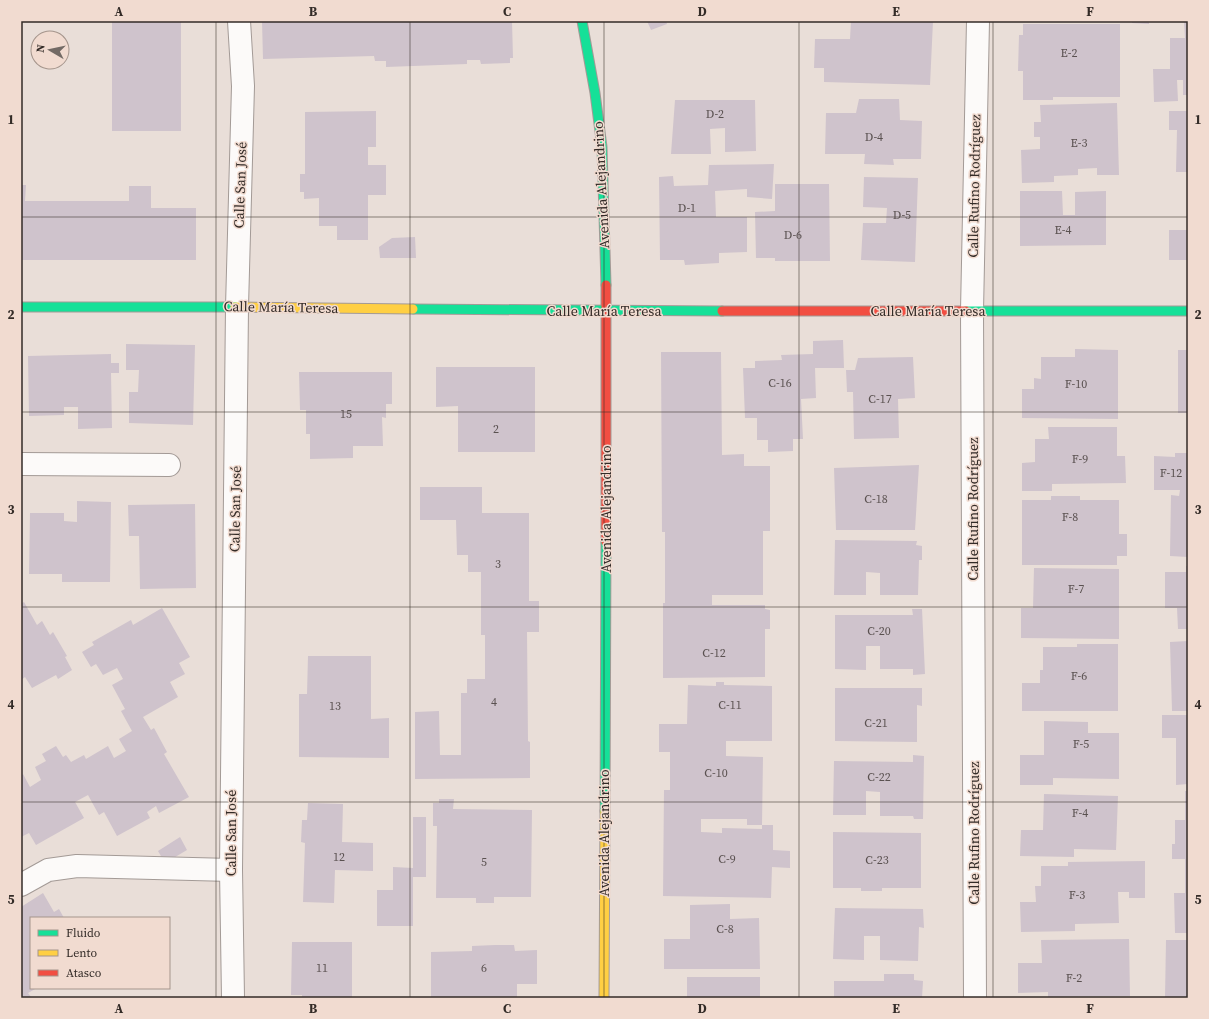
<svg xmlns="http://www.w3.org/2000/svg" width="1209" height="1019" font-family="'Source Serif 4',serif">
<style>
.building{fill:#cfc3cc}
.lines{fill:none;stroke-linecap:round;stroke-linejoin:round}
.street-casing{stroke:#a39a96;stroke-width:24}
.fast-casing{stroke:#a39a96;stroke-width:11}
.slow-casing{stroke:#a39a96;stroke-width:11}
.jam-casing{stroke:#a39a96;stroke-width:11}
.street{stroke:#fcfaf9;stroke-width:22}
.fast{stroke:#16e098;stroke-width:9}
.slow{stroke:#ffcf43;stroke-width:9}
.jam{stroke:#f24e42;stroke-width:9}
.grid{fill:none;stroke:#332b27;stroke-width:1;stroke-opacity:0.55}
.labels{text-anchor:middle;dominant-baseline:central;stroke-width:3;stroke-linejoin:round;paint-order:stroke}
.number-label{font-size:12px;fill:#5a5150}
.street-label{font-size:14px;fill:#332b27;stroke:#f1dbd0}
.neatline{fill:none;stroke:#332b27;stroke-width:1.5}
.grid-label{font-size:13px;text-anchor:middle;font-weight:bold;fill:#332b27}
</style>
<rect width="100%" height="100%" fill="#e9ded8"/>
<g class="building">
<rect x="112" y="21" width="69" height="110"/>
<polygon points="262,21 512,21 513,58 510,58 510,63 481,64 480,60 467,60 467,64 386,67 386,61 375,61 374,56 263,59"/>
<polygon points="647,21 666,21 667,24 651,30"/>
<polygon points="851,21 933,21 930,85 824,82 824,68 814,68 815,39 850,39"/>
<polygon points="1132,21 1149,21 1149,24 1132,23"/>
<polygon points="1184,21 1188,21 1188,95 1183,95 1183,80 1177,80 1178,101 1154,102 1153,69 1170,69 1170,38 1185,38"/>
<polygon points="1023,24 1120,24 1120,97 1053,97 1053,100 1023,100 1023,71 1018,71 1019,35 1023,35"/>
<polygon points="859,99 899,99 900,120 922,121 921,159 893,159 894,165 864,164 865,154 825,154 826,113 856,113"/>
<polygon points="675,100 755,100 756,151 725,152 725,128 710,129 711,154 671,154"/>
<polygon points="1117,103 1119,175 1097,175 1097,168 1078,169 1078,175 1054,176 1054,182 1022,183 1021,150 1040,149 1040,137 1034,137 1034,122 1041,122 1040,105"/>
<polygon points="376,111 376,147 368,147 368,165 386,165 386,195 368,195 368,240 337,240 337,226 319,226 319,198 304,199 304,192 300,192 300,174 305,174 305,112"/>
<polygon points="1169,111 1188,111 1188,172 1176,172 1177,130 1169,130"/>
<polygon points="774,164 772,199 747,197 747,189 715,191 716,217 747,217 747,252 719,253 719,263 685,265 684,260 660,260 659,177 673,176 674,186 708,185 709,165"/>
<polygon points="864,177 918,178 915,262 861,260 863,223 886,223 887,208 863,207"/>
<polygon points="775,184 829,184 830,261 775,261 775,258 756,258 755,212 775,211"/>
<polygon points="21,185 26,185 25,201 129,201 129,186 151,186 151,208 196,208 196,260 21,260"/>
<polygon points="1020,191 1062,191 1063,215 1075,215 1075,192 1106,191 1106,245 1020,246"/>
<rect x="1169" y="230" width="19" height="30"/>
<polygon points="415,237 416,258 380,258 379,247 392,238"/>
<polygon points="843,340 844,368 815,368 816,398 801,399 803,439 793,439 793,451 768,452 768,440 757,440 757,418 745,418 743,368 755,368 755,361 782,360 781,355 813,354 813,341"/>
<polygon points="126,344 195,345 193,425 129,423 129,392 138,392 139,370 126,370"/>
<polygon points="1075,349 1118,350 1118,419 1022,418 1022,389 1034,389 1034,378 1041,379 1041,357 1075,357"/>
<rect x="1178" y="350" width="10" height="63"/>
<polygon points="661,352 721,352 722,455 744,454 744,466 770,466 770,531 763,531 763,595 712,595 712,605 765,605 765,609 770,610 770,629 765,629 765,677 663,678 663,603 665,603 665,532 662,532"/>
<polygon points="111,354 111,363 119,363 119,373 111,373 112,428 78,429 78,407 64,407 64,415 29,416 28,356"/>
<polygon points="913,357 915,398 898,399 899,438 854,439 853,392 847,392 846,370 855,370 858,358"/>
<polygon points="436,367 535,367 535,452 458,452 458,406 436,407"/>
<polygon points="299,372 392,372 392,404 386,404 386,418 382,417 383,446 353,446 353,458 310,459 310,434 306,434 306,410 300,410"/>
<polygon points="1048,427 1117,427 1117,456 1125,456 1126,483 1052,484 1052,491 1022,491 1022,463 1035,462 1035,439 1049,439"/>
<polygon points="1175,453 1188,453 1188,557 1170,556 1171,495 1179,496 1180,490 1154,490 1154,456 1175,457"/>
<polygon points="919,465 915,530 836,530 834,468"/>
<polygon points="420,487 482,487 482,513 529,513 529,601 539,601 539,632 527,632 528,741 530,742 530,778 415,779 415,712 439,711 440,755 461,755 461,693 467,693 467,679 485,679 485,635 481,635 481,572 468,572 468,555 457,555 456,520 420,520"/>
<polygon points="1051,496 1080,496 1080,500 1119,500 1119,534 1127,534 1127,556 1117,556 1117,565 1022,565 1022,500 1051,500"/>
<polygon points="77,501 111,502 110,582 62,582 62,574 29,574 30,513 64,513 64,521 77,522"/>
<polygon points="195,504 196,588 140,589 139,536 129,536 128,505"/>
<polygon points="835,540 917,541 916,545 922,546 922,560 919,560 918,595 880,595 880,573 866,572 866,595 834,595"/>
<polygon points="1186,566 1188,566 1188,629 1178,629 1177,608 1165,608 1165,572 1186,572"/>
<polygon points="1034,568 1119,569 1119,639 1021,638 1021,608 1033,608"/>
<polygon points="24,602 37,625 42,621 50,635 53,632 67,656 65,657 72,670 58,679 56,675 32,688 25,677 21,680 21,604"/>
<polygon points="162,608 190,657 179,663 185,674 170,682 178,697 143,717 151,730 154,728 167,752 164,754 189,797 159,813 156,806 147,812 150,818 117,836 104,812 99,815 88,795 75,802 84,818 36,845 29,833 21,837 21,776 23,774 30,787 41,780 35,767 46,761 42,754 56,746 63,757 66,755 71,762 84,755 86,759 108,746 114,758 126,751 119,739 132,731 121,711 125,709 112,685 123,679 117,668 103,675 96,664 91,667 82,652 94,645 92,642 131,620 133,625"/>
<polygon points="912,609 922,609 925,674 913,675 913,669 880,669 880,646 866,646 866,670 835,669 835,615 913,615"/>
<polygon points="1188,641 1188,711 1172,711 1170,642"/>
<polygon points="1077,644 1118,644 1118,711 1022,711 1022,683 1040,683 1040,670 1043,670 1043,647 1077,647"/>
<polygon points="308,656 371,656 371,719 389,718 389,758 299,757 299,694 307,694"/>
<polygon points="716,682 724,682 724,685 772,686 772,741 726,741 726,756 763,757 762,825 747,825 747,819 701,819 701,832 722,833 722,828 762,829 762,825 773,825 773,850 790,851 790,868 772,867 771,898 663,896 664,790 670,790 670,752 659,752 659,724 687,724 688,685 716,686"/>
<polygon points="835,688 922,688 922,706 917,705 917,742 835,741"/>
<polygon points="1162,715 1188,715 1188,784 1176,785 1176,738 1162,738"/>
<polygon points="1044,721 1088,722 1088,733 1119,733 1119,779 1053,778 1053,785 1020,785 1020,755 1044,755"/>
<polygon points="913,755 924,756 923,819 914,819 913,816 880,816 880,792 866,791 866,815 833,815 834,761 913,762"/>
<polygon points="1185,791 1188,791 1188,933 1175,933 1174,893 1185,893 1185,859 1172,859 1172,844 1175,844 1175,820 1185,820"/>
<polygon points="1044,794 1118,796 1116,850 1074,849 1074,857 1020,856 1021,830 1043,830"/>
<polygon points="439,799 454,799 453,809 532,810 531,897 494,897 494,903 476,903 476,898 436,898 437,826 433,826 433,803 439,803"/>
<polygon points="308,803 343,804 342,842 373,843 373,871 335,870 334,903 303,902 305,843 301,842 302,820 307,820"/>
<polygon points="413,817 426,817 426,877 413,877 413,926 377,926 377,890 393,890 393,867 413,868"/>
<polygon points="833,832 921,833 921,888 882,888 882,891 861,891 861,888 833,888"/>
<polygon points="180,837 187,850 165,863 158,851"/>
<polygon points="1145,861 1145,898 1129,898 1129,892 1118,892 1119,923 1075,924 1075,931 1021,932 1020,902 1036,902 1035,886 1041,886 1041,866 1068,866 1068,862"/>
<polygon points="43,893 54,912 59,909 64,918 31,918 31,988 37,988 28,993 31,997 21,998 21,907"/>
<polygon points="730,904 730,919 759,918 760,969 664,969 664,939 690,939 690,905"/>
<polygon points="835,908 923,909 924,928 919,927 918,961 880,960 880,936 864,936 864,960 833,959"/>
<polygon points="1129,939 1130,996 1048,997 1048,992 1018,993 1018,963 1042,963 1041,940"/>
<polygon points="1166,940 1188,940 1188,998 1165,998"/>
<polygon points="292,942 352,942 352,998 302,998 302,995 291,995"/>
<polygon points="495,945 514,945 515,951 537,950 537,984 517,984 517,998 431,998 431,952 472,951 472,946"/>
<polygon points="884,974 914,974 914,980 923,981 922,998 834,998 834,981 884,981"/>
<rect x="687" y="977" width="73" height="21"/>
</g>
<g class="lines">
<g class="street-casing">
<g id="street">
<polyline points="21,464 169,465"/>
<polyline points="21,885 48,870 77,866 231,870"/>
<polyline points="233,998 231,870 237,307 243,86 239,21"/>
<polyline points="975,998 972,311 978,21"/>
</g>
</g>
<g class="fast-casing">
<g id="fast">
<polyline points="582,21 595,93 602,147 606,285"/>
<polyline points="21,307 235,307"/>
<polyline points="413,309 722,311"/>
<polyline points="966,311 1188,311"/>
<polyline points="605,811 606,542"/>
</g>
</g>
<g class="slow-casing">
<g id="slow">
<polyline points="235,307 413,309"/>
<polyline points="604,998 605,811"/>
</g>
</g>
<g class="jam-casing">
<g id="jam">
<polyline points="722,311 966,311"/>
<polyline points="606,542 606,285"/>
</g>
</g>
<use href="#street" class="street"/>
<use href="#fast" class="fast"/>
<use href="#slow" class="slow"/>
<use href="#jam" class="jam"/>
</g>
<path class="grid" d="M216 21V998M410 21V998M604 21V998M799 21V998M993 21V998M21 217H1188M21 412H1188M21 607H1188M21 802H1188"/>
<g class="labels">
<g class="number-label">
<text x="1069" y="53">E-2</text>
<text x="715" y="114">D-2</text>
<text x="874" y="137">D-4</text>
<text x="1079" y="143">E-3</text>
<text x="687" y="208">D-1</text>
<text x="902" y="215">D-5</text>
<text x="1063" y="230">E-4</text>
<text x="793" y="235">D-6</text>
<text x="780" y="383">C-16</text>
<text x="1076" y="384">F-10</text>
<text x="880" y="399">C-17</text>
<text x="346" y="414">15</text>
<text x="496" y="429">2</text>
<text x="1080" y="459">F-9</text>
<text x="1171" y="473">F-12</text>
<text x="876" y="499">C-18</text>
<text x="1070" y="517">F-8</text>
<text x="498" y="564">3</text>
<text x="1076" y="589">F-7</text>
<text x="879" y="631">C-20</text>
<text x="714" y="653">C-12</text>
<text x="1079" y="676">F-6</text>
<text x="494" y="702">4</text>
<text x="730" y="705">C-11</text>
<text x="335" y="706">13</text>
<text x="876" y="723">C-21</text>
<text x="1081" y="744">F-5</text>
<text x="716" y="773">C-10</text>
<text x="879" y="777">C-22</text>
<text x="1080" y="813">F-4</text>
<text x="339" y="857">12</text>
<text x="727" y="859">C-9</text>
<text x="877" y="860">C-23</text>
<text x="484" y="862">5</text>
<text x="1077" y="895">F-3</text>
<text x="725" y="929">C-8</text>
<text x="322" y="968">11</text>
<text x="484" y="968">6</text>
<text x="1074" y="978">F-2</text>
</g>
<g class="street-label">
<text transform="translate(240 185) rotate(-88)">Calle San José</text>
<text transform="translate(601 185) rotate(-93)">Avenida Alejandrino</text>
<text transform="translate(974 186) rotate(-89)">Calle Rufino Rodríguez</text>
<text transform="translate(281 307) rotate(1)">Calle María Teresa</text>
<text x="604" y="311">Calle María Teresa</text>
<text x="928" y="311">Calle María Teresa</text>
<text transform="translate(235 509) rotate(-89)">Calle San José</text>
<text transform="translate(606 509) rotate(-90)">Avenida Alejandrino</text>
<text transform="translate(973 509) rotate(-90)">Calle Rufino Rodríguez</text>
<text transform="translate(231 833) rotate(-90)">Calle San José</text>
<text transform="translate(604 833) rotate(-90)">Avenida Alejandrino</text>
<text transform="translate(974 833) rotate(-90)">Calle Rufino Rodríguez</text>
</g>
</g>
<rect width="1209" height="1019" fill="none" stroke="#f1dbd0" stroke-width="44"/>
<rect x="30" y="917" width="140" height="72" fill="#f1dbd0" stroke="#a5958c"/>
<rect x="38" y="930" width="20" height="6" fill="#16e098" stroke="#a5958c"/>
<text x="66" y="937" font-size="12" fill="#332b27">Fluido</text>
<rect x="38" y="950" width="20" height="6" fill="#ffcf43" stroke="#a5958c"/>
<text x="66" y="957" font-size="12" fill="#332b27">Lento</text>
<rect x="38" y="970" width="20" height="6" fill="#f24e42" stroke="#a5958c"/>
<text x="66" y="977" font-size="12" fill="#332b27">Atasco</text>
<g transform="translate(50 50) rotate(279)"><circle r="19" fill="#f1dbd0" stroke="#a5958c"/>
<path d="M0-3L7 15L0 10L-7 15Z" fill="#736a65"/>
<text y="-6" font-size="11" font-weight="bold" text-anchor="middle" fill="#332b27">N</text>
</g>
<rect x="22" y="22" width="1165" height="975" class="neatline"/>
<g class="grid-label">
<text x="119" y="16">A</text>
<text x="313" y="16">B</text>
<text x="507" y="16">C</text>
<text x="702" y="16">D</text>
<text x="896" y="16">E</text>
<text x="1090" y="16">F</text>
<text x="11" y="124">1</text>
<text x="1198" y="124">1</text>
<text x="11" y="319">2</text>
<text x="1198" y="319">2</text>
<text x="11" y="514">3</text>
<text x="1198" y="514">3</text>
<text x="11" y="709">4</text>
<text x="1198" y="709">4</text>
<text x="11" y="904">5</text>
<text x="1198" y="904">5</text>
<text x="119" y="1013">A</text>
<text x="313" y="1013">B</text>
<text x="507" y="1013">C</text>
<text x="702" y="1013">D</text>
<text x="896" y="1013">E</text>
<text x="1090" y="1013">F</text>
</g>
</svg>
